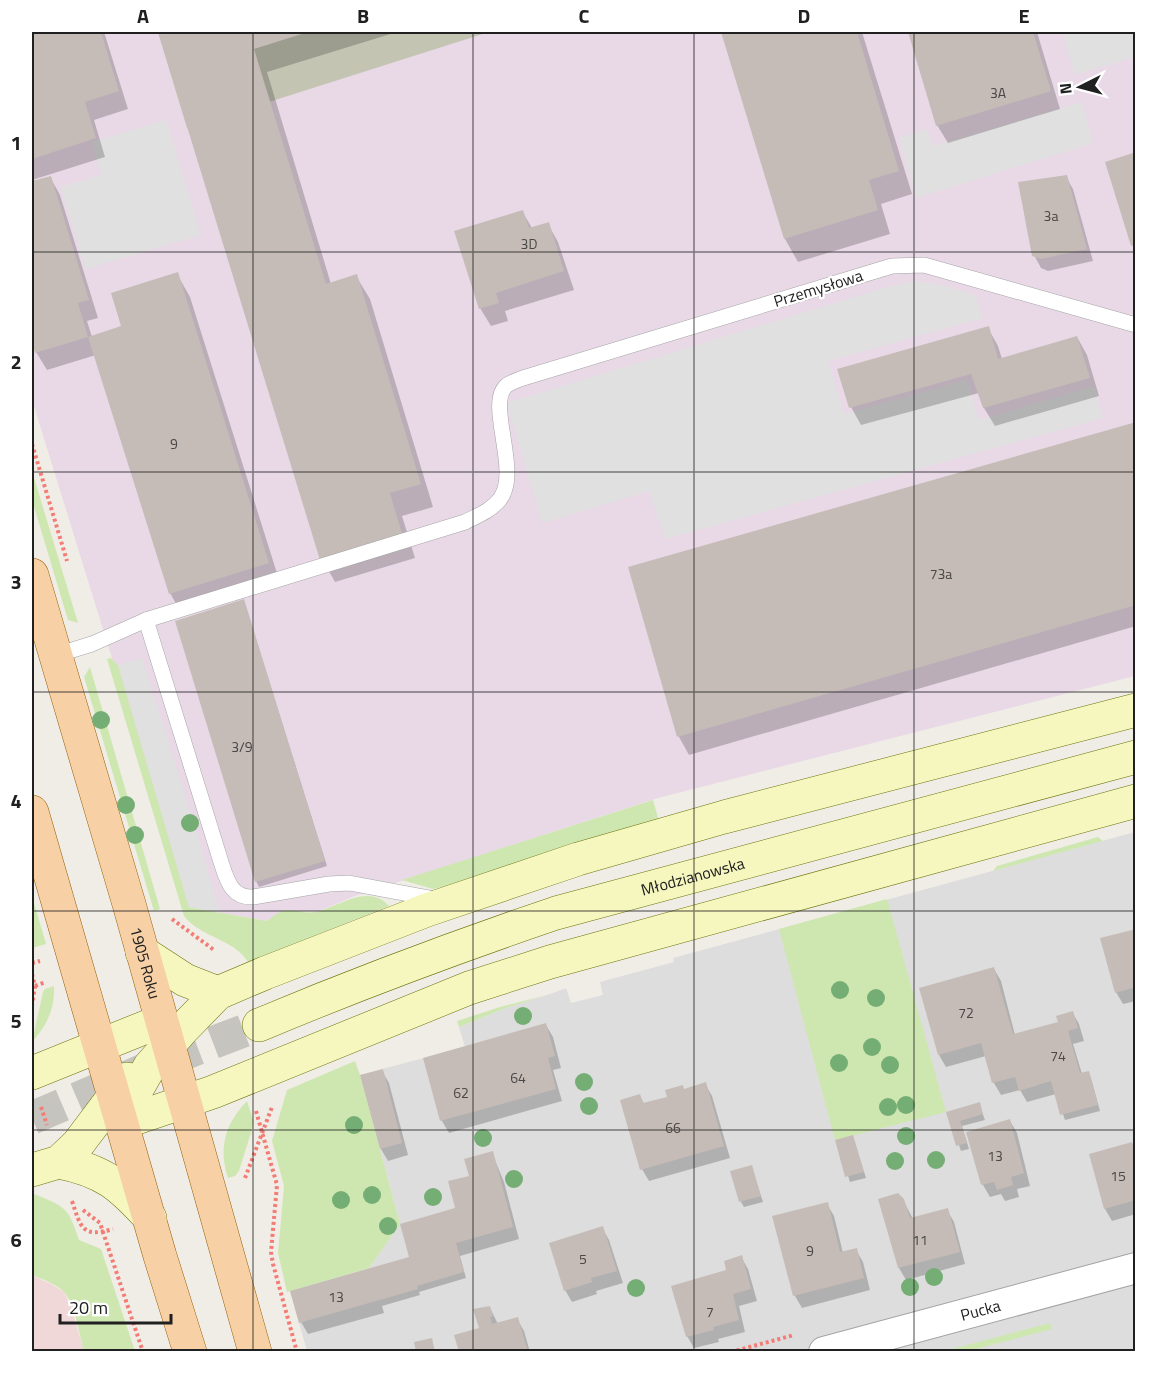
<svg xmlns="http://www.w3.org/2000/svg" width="1167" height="1383" font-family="'Titillium Web',sans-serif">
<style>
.residential{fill:#dedddd}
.commercial{fill:#f0d8d8}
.industrial{fill:#e9d9e7}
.construction{fill:#c4c4b3}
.grass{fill:#cee7b0}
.parking{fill:#e0e0e0}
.shadow{fill:#0003}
.building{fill:#c5bcb7}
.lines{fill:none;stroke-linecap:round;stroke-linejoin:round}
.secondary-tunnel{stroke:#c6c4bf;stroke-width:33;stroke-dasharray:33 16;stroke-linecap:butt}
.service-casing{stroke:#a4a4a4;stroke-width:16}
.minor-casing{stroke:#a4a4a4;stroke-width:32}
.secondary-casing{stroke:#6d740b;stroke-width:34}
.primary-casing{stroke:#955f08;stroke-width:34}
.path{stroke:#f37c75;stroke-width:4;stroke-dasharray:3 3;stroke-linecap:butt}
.service{stroke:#fff;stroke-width:15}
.minor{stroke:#fff;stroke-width:30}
.secondary{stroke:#f6f7bf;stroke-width:33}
.primary{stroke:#f7d0a5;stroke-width:33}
.tree{fill:#75ae74}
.grid{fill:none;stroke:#202020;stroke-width:1.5;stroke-opacity:0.55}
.labels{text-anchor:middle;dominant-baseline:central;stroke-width:4.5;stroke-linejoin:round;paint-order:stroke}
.number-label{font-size:14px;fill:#494746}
.street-label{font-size:16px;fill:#202020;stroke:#fff}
.neatline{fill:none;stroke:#202020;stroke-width:2}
.grid-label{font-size:20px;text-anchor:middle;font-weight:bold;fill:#202020}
</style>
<rect width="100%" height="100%" fill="#f0ede7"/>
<polygon class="residential" points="1135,832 1135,1351 307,1351 290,1291 369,1268 400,1224 360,1075 465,1047 459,1027 503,1009 553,993 566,988 571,1003 603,995 600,982 674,962 673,958"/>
<polygon class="commercial" points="32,1275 51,1284 64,1292 71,1307 84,1351 32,1352"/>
<polygon class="industrial" points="32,32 1135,32 1135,676 658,798 355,896 319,911 283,911 267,921 189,907 32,400"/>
<polygon class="construction" points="158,32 489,32 187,128"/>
<g class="grass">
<polygon points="32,471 78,623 68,620 32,500"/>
<path d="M111 658 118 665 189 907 267 921C271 918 278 912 283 911 293 908 305 914 315 912 337 908 368 882 389 906L248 962C233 938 201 938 184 916L107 659Z"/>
<polygon points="90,667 160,909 154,911 84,677"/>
<polygon points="653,800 659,821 545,854 446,886 433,889 402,880"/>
<polygon points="1098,837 1103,841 993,871 997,866"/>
<polygon points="32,896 46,944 32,948"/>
<polygon points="887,899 946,1112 835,1140 779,929"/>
<path d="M54 986C55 1009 47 1025 32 1042L43 992 45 989Z"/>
<polygon points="543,996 503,1009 459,1027 457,1021 500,1007"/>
<polygon points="355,1061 360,1075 400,1224 369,1268 287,1292 278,1253 284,1186 272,1141 287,1090"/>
<path d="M247 1101 254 1123 239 1171 235 1176 228 1178C218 1148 225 1124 247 1101Z"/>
<path d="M34 1194C66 1207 68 1207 79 1240L101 1249 135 1351H84C79 1334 76 1308 65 1293 57 1284 42 1279 32 1275V1195Z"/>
<polygon points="1050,1323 1052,1329 969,1351 944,1351"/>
</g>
<g class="parking">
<polygon points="1062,32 1135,32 1135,57 1075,75"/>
<polygon points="1082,102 1093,143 916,198 899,138 927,129 933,146"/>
<polygon points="166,120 201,235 85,269 61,187 101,175 92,142"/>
<polygon points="914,281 943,285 976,296 983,318 828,361 844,414 967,380 979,420 1094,386 1103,418 665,539 649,491 542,523 507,403 884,288"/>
<polygon points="142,658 192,818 185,820 188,827 194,825 220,913 189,907 118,665"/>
</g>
<g class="shadow">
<polygon points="32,32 104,32 128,109 94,120 105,157 32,180"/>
<polygon points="160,32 397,32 267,72 331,284 356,276 370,299 433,507 402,516 415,558 335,582 322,559"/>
<polygon points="722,32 862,32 912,194 881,204 890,234 798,262 785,239"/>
<polygon points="909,32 1037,32 1060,109 948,143 937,125"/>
<polygon points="50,177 60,195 98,318 87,321 92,337 123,327 177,274 190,297 281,586 183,616 170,593 96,355 47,370 36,352 32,336 32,183"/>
<polygon points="1066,177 1073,189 1093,261 1048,271 1041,268 1034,255"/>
<polygon points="522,211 532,228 548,224 558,242 574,290 505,311 508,321 491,326 480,308"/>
<polygon points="988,328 998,346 1002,359 1077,337 1087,355 1099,396 995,426 984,408 979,393 861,425 851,407"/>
<polygon points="1136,423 1136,626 689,755 679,737 630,568"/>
<polygon points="244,601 327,866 259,887 256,881"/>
<polygon points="1136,930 1136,1001 1123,1004 1116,992"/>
<polygon points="994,969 1001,981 1015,1035 1060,1023 1072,1012 1079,1024 1084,1041 1073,1044 1082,1074 1088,1073 1091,1078 1100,1111 1065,1120 1056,1094 1027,1102 1020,1090 1001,1095 994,1083 986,1056 946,1067 939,1055"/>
<polygon points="546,1025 553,1037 561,1068 553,1070 562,1101 449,1133 442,1121 425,1059"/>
<polygon points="382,1071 389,1083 408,1155 388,1161 381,1149 362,1076"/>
<polygon points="705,1084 712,1096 730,1158 649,1181 642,1169 640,1096 644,1104 668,1098"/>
<polygon points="979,1104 985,1120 962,1126 969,1149 961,1151 948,1113"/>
<polygon points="1010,1121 1017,1133 1030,1186 1017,1189 1019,1197 1005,1201 1001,1194 990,1197 983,1185 968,1133"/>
<polygon points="853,1137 866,1178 850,1182 837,1141"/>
<polygon points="1131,1144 1136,1151 1136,1214 1112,1221 1105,1209 1090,1155"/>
<polygon points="492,1153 504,1182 519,1239 460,1256 466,1278 419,1292 420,1295 382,1306 384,1313 308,1334 301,1322 410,1258 457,1209 471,1177"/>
<polygon points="751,1166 763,1202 744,1207 741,1202"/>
<polygon points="880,1200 903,1200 913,1219 947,1210 954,1222 965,1264 906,1280 899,1268"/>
<polygon points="827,1204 834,1216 843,1253 856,1250 863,1262 870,1290 802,1308 795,1296 774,1217"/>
<polygon points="602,1228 609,1240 623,1283 596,1291 597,1294 572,1302 565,1290"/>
<polygon points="741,1257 748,1269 757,1301 739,1306 745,1332 718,1339 719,1342 694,1348 687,1336 728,1271"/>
<polygon points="490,1308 498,1324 517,1319 524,1331 530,1352 460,1352 481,1329"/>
</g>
<g class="building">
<polygon points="32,32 101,32 119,91 85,102 96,138 32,159"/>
<polygon points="158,32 308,32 254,49 326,284 357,274 421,484 390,493 402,534 320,560"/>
<polygon points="721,32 857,32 899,171 869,180 878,210 784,239"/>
<polygon points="908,32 1033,32 1051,91 936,126"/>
<polygon points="1136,152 1136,245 1131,246 1105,162"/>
<polygon points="1067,175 1087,249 1041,259 1032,256 1018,182"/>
<polygon points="51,176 89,300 78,303 88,337 35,353 32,341 32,181"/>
<polygon points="523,210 529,228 549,222 564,271 496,293 499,303 479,309 454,231"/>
<polygon points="178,272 269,563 169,594 88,337 121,326 111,293"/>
<polygon points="989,326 998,359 1077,336 1090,378 983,408 971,374 849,408 837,369"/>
<polygon points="1136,422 1136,605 677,737 628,567"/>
<polygon points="244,599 325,861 255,882 175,621"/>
<polygon points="1136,929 1136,987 1115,993 1100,938"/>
<polygon points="994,967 1013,1034 1058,1022 1056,1016 1073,1011 1078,1028 1068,1031 1080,1073 1089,1071 1098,1105 1060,1115 1051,1081 1019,1091 1015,1077 992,1083 981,1043 938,1055 919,988"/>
<polygon points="546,1023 555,1056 548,1058 556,1089 440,1121 423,1058"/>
<polygon points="383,1069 402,1143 380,1149 360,1075"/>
<polygon points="706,1082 724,1146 640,1170 620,1100 640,1094 643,1103 667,1097 665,1090 683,1085 684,1089"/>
<polygon points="980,1102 983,1114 960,1121 967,1143 956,1146 946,1112"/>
<polygon points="1010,1119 1024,1173 1011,1177 1013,1185 997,1190 994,1182 981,1185 966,1132"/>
<polygon points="853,1135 864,1172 845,1177 835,1140"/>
<polygon points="1132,1142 1136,1153 1136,1200 1104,1209 1089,1154"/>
<polygon points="493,1151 513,1227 456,1243 464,1272 417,1286 418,1289 299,1323 290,1291 409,1257 400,1224 455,1208 448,1181 469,1176 464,1159"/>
<polygon points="752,1165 761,1196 739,1202 730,1171"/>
<polygon points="898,1193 904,1199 910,1218 948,1208 960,1252 898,1268 878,1199"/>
<polygon points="828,1202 840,1252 857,1248 864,1278 793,1296 772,1216"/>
<polygon points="603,1226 617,1271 591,1278 592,1282 564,1291 549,1243"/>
<polygon points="742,1255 751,1289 733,1294 739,1320 713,1327 714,1330 686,1337 671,1286 726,1270 724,1261"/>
<polygon points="490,1306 493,1316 490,1317 492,1324 518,1317 528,1352 459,1352 454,1335 479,1328 473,1309"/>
<polygon points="432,1338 435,1352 416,1352 414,1342"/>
</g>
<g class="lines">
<polyline class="secondary-tunnel" points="32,1118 160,1063 259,1025"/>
<g class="service-casing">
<g id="service">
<path d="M146 620 221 862C227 880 231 898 253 897L329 884 349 883 435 899"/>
<path d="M56 655 92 644 146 620 465 522C477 516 492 510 500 499 521 472 486 404 506 386 511 382 518 380 523 378L892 266 924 265 1136 325"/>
</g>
</g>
<g class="minor-casing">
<g id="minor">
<path id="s1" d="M824 1352 1136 1268"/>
</g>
</g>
<g class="secondary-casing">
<g id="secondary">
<polyline points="142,952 185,980 218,993"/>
<path id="s2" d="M259 1025C357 984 456 947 556 913L1136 757"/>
<polyline points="32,1073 161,1021"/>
<polyline points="122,1123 133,1096 150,1066 182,1030 218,993 265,973 427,910 578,859 724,817 1136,710"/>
<polyline points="122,1123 213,1092 469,988 550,962 1136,801"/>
<path d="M59 1162C104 1171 120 1185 150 1218"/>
<polyline points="32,1170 59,1162 78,1144 127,1079"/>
</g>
</g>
<g class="primary-casing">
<g id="primary">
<path id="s3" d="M32 575 129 904 255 1352"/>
<polyline points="32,812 160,1256 190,1352"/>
</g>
</g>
<g class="path">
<polyline points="32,444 67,561"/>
<polyline points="172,919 214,950"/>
<polyline points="32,963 40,961"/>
<polyline points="32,974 35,986 32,1005"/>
<polyline points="35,986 46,982"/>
<polyline points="41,1107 47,1125"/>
<polyline points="256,1111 277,1185 271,1252 273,1264 297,1352"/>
<polyline points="245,1178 272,1107"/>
<path d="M72 1201C81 1228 82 1238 113 1229"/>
<polyline points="83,1210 100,1223 143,1352"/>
<polyline points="731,1352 794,1335"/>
</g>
<use href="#service" class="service"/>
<use href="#minor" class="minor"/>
<use href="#secondary" class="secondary"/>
<use href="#primary" class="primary"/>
</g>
<g class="tree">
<circle cx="101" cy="720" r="9"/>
<circle cx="126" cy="805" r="9"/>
<circle cx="190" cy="823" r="9"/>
<circle cx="135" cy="835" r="9"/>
<circle cx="840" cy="990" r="9"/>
<circle cx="876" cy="998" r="9"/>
<circle cx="523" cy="1016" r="9"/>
<circle cx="872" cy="1047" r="9"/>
<circle cx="839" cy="1063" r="9"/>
<circle cx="890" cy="1065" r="9"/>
<circle cx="584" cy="1082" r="9"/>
<circle cx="906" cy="1105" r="9"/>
<circle cx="589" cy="1106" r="9"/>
<circle cx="888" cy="1107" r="9"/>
<circle cx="354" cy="1125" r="9"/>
<circle cx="906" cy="1136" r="9"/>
<circle cx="483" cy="1138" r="9"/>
<circle cx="936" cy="1160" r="9"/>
<circle cx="895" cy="1161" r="9"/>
<circle cx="514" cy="1179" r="9"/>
<circle cx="372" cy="1195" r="9"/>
<circle cx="433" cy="1197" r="9"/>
<circle cx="341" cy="1200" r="9"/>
<circle cx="388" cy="1226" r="9"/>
<circle cx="934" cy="1277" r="9"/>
<circle cx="910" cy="1287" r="9"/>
<circle cx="636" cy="1288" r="9"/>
</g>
<path class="grid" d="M253 32V1352M473 32V1352M694 32V1352M914 32V1352M32 252H1136M32 472H1136M32 692H1136M32 911H1136M32 1130H1136"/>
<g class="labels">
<g class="number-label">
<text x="998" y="92">3A</text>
<text x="1051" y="215">3a</text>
<text x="529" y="243">3D</text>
<text x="174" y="443">9</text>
<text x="941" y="573">73a</text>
<text x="242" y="746">3/9</text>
<text x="966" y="1012">72</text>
<text x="1058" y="1055">74</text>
<text x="518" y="1077">64</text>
<text x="461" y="1092">62</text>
<text x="673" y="1127">66</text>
<text x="995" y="1155">13</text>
<text x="1118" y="1175">15</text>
<text x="920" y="1239">11</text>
<text x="810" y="1250">9</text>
<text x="583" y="1258">5</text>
<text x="336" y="1296">13</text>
<text x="710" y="1311">7</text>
</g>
<g class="street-label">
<text transform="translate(818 288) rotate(-17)">Przemysłowa</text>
<text stroke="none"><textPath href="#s2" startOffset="459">Młodzianowska</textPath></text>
<text stroke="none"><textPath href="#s3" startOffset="404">1905 Roku</textPath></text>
<text stroke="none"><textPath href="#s1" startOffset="162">Pucka</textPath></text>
</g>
</g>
<rect width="1167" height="1383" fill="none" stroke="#ffffff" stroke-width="66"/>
<g transform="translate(1080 87) rotate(264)" stroke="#ffffff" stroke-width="4.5" paint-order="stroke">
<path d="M0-4.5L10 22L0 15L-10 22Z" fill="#202020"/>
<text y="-9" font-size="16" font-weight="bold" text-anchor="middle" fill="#202020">N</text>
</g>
<path d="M60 1314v9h111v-9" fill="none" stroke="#202020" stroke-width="3"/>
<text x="69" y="1314" font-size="18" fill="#202020" stroke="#ffffff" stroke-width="4.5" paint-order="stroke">20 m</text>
<rect x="33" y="33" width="1101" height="1317" class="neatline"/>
<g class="grid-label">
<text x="143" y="23">A</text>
<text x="363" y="23">B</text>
<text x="584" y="23">C</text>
<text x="804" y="23">D</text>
<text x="1024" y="23">E</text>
<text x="16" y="150">1</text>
<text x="16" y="369">2</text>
<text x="16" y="589">3</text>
<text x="16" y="808">4</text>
<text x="16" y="1028">5</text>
<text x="16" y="1247">6</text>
</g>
</svg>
